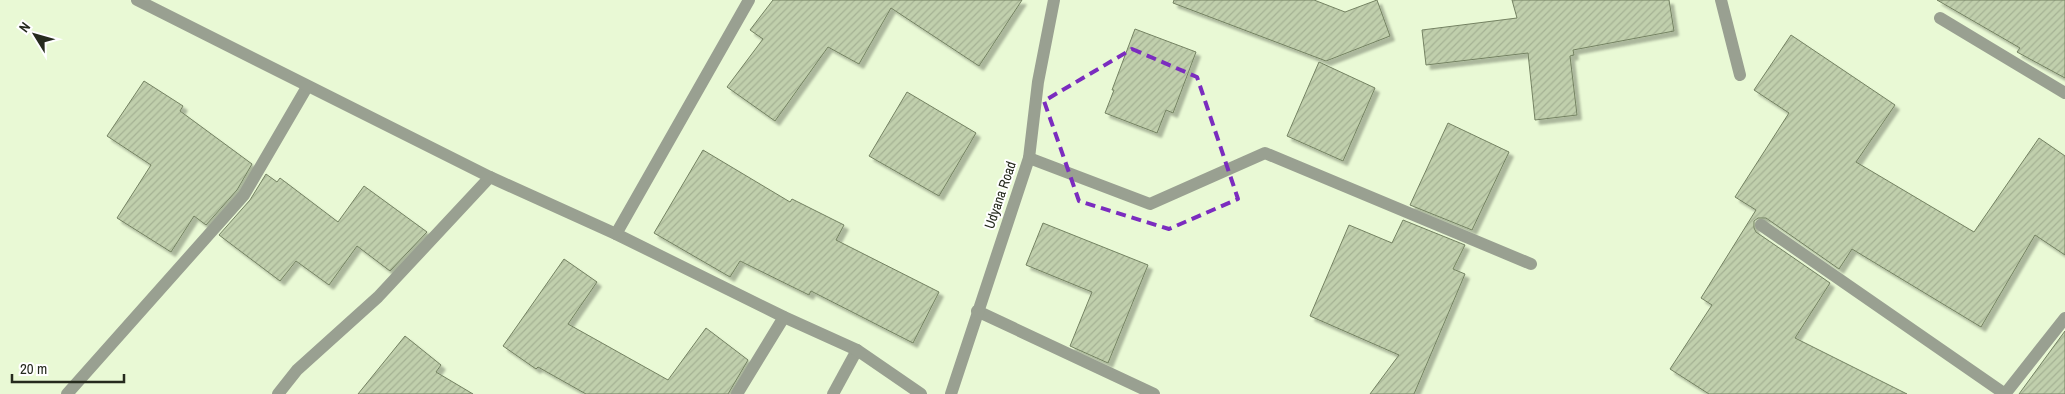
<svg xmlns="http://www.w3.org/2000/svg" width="2065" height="394" font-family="'Archivo Narrow',sans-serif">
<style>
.building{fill:url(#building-hatch);stroke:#748262;filter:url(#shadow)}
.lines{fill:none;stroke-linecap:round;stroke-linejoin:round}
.minor{stroke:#99a091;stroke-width:12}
.tertiary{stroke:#99a091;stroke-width:12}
.marked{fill:none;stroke:#7b2cbf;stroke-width:4;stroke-dasharray:10 6;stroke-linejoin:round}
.labels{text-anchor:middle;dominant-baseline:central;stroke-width:4;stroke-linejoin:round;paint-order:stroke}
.street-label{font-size:14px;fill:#262b1e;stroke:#fff}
</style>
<defs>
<pattern id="building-hatch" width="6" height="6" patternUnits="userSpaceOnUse" patternTransform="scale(1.25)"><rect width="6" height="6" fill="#c0cfac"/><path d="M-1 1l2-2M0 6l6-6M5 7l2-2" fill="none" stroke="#a5b294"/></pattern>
<filter id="shadow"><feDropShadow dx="4.5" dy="4.5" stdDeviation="1" flood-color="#0004"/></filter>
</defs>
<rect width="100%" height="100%" fill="#e9f9d5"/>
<g class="building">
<polygon points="773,0 1022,0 979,66 891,8 859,64 828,47 775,121 727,87 763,39 750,30"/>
<polygon points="1174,0 1314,0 1345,12 1377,0 1390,36 1326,61 1173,3"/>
<polygon points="1512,0 1669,0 1674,31 1573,50 1574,55 1570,56 1577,115 1535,120 1528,53 1426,65 1422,30 1517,18"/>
<polygon points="1937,0 2065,0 2065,78 2017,52 2020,48"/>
<polygon points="1135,29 1196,52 1173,113 1166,110 1157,133 1105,113 1114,90 1112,90"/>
<polygon points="1791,35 1895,105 1856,162 1974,232 2039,138 2065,156 2065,255 2035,235 1981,327 1852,249 1839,269 1766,218 1758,218 1754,221 1754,228 1756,232 1830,283 1795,338 1907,394 1709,394 1670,369 1712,305 1701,298 1756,210 1735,197 1789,113 1754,90"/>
<polygon points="1319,62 1375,88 1343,161 1287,136"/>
<polygon points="144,81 183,106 180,111 252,164 237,190 206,225 194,216 171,252 117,218 151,165 107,136"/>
<polygon points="907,92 976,133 939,196 869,156"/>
<polygon points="1448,123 1509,152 1472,230 1410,205"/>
<polygon points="703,150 790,202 792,199 844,225 836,240 939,292 913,343 811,291 809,295 740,261 730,277 654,233"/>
<polygon points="266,174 277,182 280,178 338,222 364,186 427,232 390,271 357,246 329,285 296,261 280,281 219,235 250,200"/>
<polygon points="1403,220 1465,245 1453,269 1465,274 1414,394 1370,394 1399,355 1310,316 1349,225 1392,243"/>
<polygon points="1043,223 1148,265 1108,363 1070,346 1092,292 1026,265"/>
<polygon points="564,259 597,282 568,324 668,380 706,328 748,360 728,394 586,394 538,367 536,369 503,346"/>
<polygon points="2065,331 2065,394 2019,394"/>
<polygon points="405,336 441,365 436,372 473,394 358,394"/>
</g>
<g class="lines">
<g class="minor">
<polyline points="1721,0 1740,75"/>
<polyline points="1940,18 2065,93"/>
<polyline points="1029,158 1150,204 1265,153 1531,264"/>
<polyline points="1761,225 2005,394"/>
<polyline points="616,234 749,0"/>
<polyline points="977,311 1154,394"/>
<polyline points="67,394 244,195 307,87"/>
<polyline points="278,394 297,370 378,297 490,177"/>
<polyline points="737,394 784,317"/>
<polyline points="833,394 857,350"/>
<polyline points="951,394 1029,158 1038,82 1054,0"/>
<polyline points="2005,394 2065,318"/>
</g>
<polyline class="tertiary" points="137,0 490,177 616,234 784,317 857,350 921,394"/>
</g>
<path class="marked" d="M1132 49 1197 77 1238 199 1169 229 1079 201 1044 101Z"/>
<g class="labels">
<g class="street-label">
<text transform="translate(1000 195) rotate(-71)">Udyana Road</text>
</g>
</g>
<g transform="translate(35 35) rotate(307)" stroke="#ffffff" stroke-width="4" paint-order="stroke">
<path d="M0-4L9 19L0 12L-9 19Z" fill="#262b1e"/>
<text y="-8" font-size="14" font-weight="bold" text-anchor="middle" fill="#262b1e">N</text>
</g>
<path d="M12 374v8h112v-8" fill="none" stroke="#262b1e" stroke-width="2.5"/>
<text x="20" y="374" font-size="15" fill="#262b1e" stroke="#ffffff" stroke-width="4" paint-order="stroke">20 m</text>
</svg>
